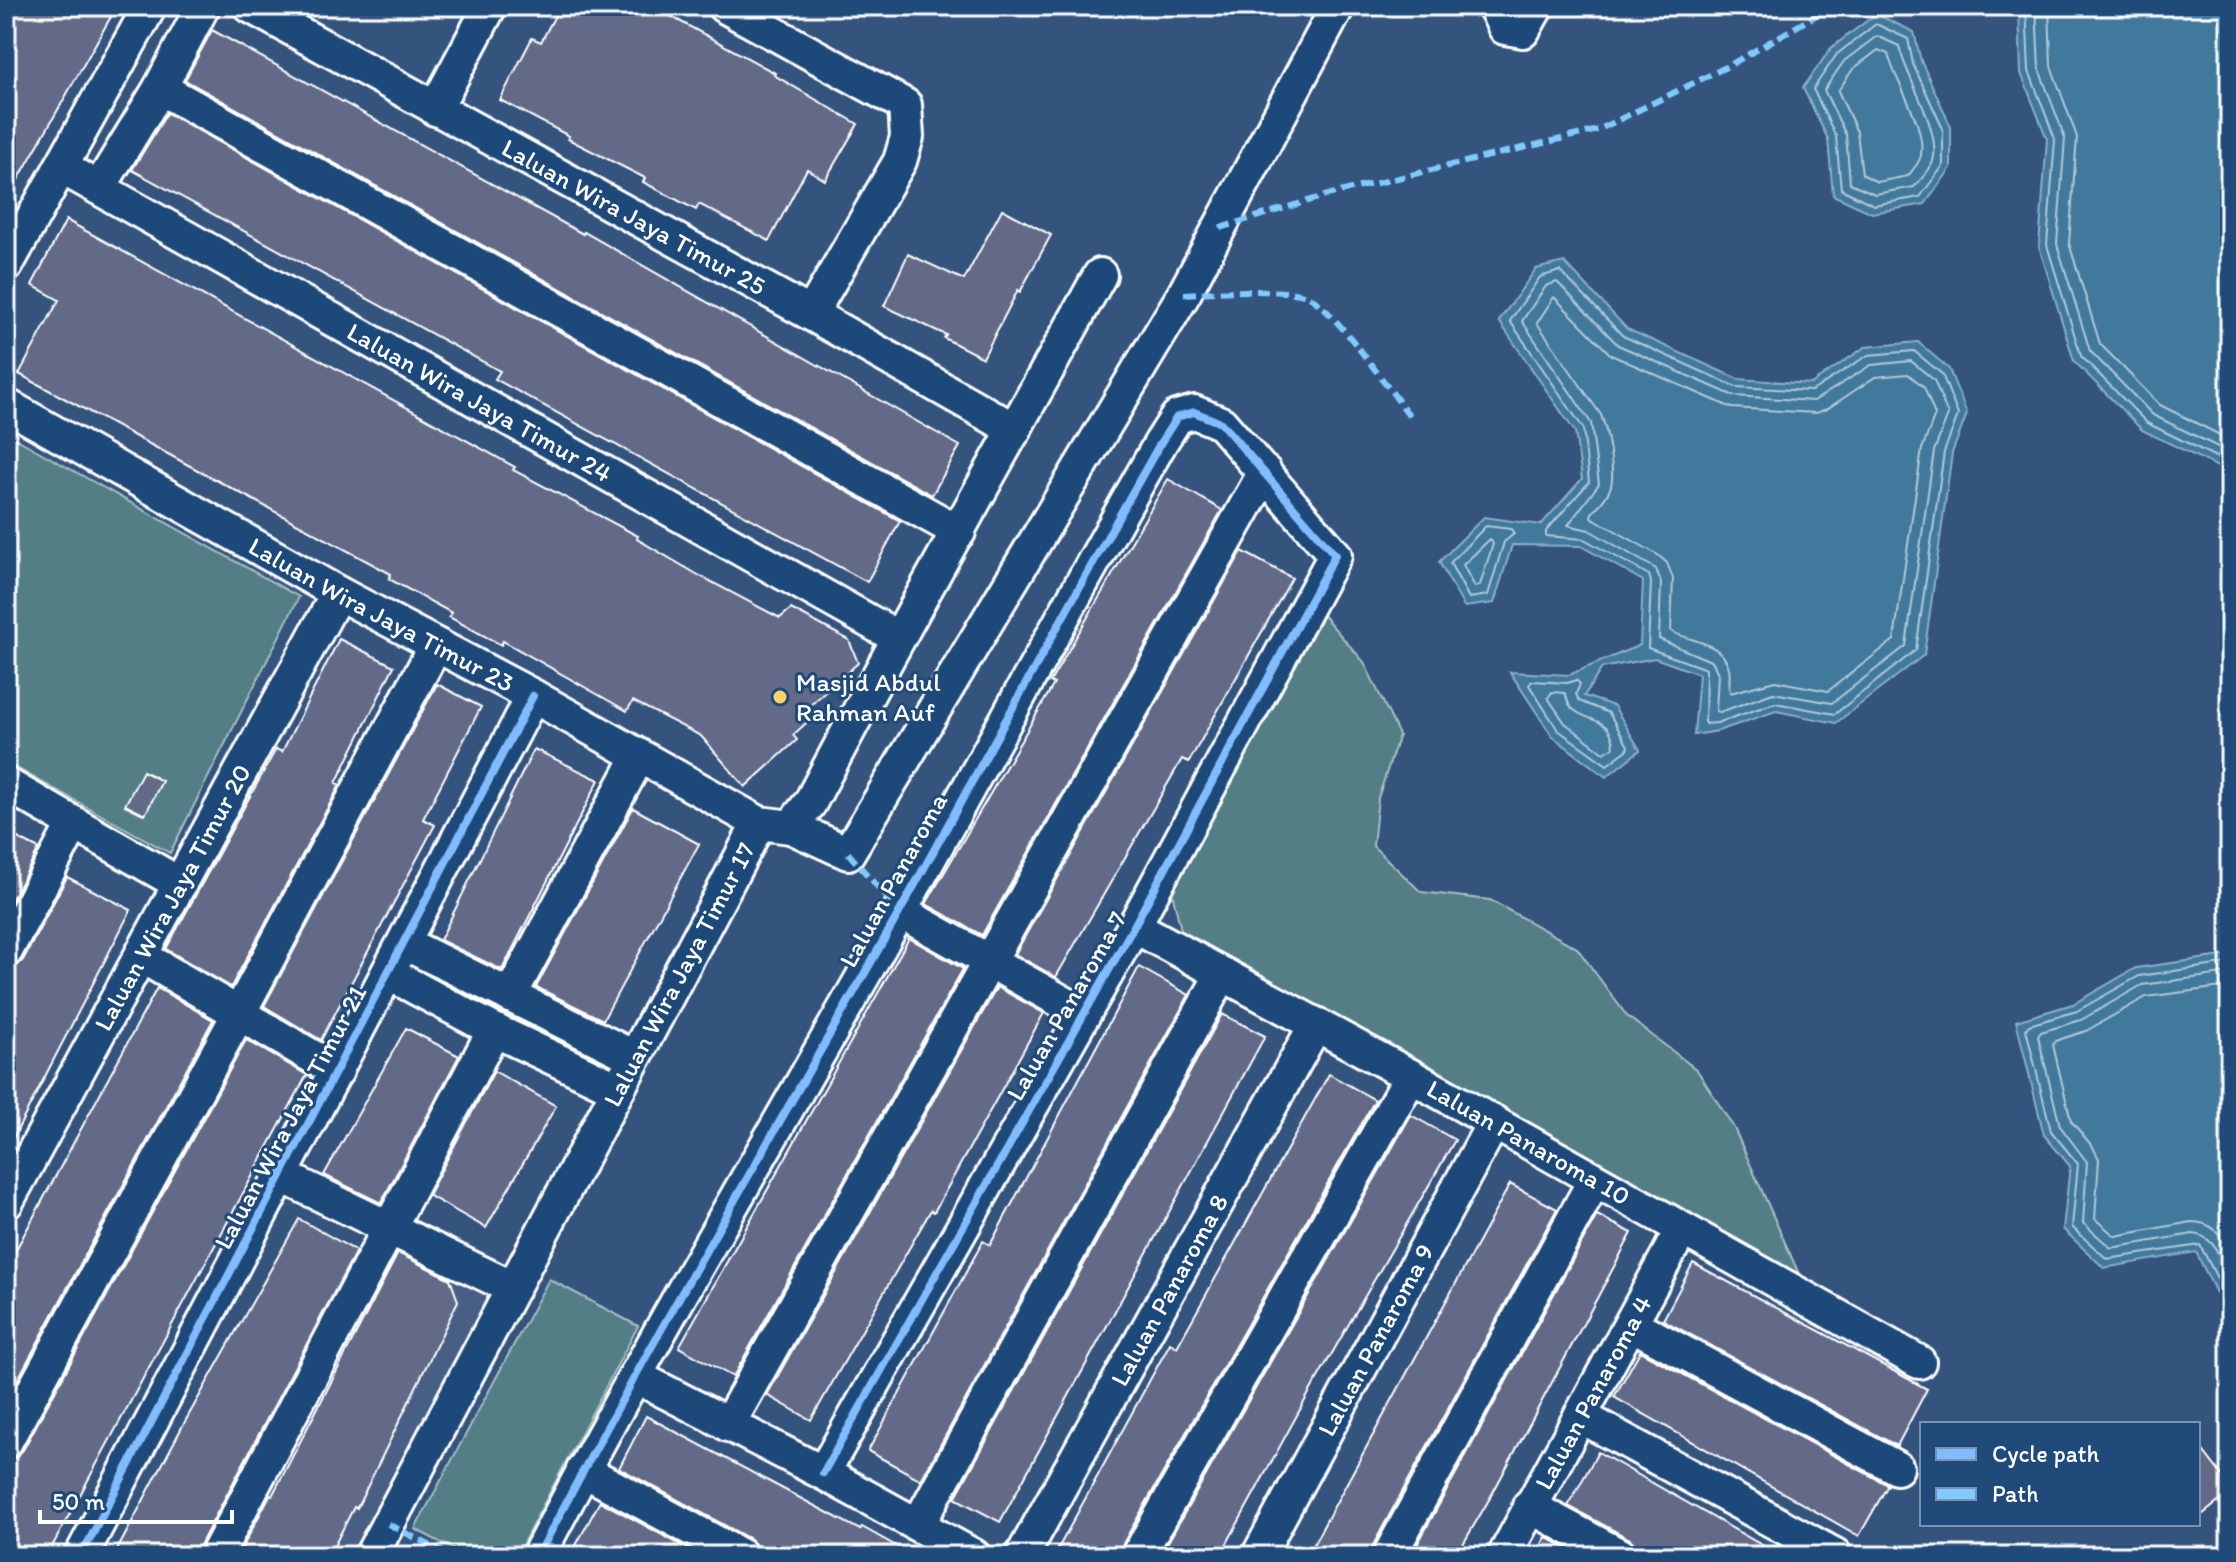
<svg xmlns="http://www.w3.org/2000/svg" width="2236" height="1562" font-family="Itim,sans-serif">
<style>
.built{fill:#465e84}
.green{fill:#537e86;stroke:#a9bec2;stroke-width:2}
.water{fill:#41799c;stroke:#8dafc4;stroke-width:2}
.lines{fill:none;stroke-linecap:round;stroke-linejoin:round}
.shore{stroke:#b3c9d7;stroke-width:2}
.building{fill:#646b88;stroke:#fff;stroke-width:2}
.minor-casing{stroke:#fff;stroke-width:38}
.minor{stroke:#1f4a7a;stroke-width:32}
.quiet{stroke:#80caff;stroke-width:6;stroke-dasharray:12 6;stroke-linecap:butt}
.cycleway-casing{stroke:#1f4a7a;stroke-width:13}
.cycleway{stroke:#80bcff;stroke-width:8}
.poi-dot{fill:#ffd166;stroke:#1f4a7a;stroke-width:3}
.labels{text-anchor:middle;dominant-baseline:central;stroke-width:6;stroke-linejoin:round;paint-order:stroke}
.street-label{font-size:26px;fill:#fff;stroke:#1f4a7a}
.poi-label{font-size:26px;fill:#fff;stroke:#1f4a7a;text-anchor:start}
</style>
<rect width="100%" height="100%" fill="#34547e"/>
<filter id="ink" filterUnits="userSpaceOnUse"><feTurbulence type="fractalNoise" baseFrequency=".0125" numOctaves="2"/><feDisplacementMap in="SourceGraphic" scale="16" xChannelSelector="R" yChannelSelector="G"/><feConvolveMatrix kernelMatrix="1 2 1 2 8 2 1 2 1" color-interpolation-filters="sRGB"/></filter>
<g filter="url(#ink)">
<polygon class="built" points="387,1229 516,1292 373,1556 213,1556"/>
<g class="green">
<polygon points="6,433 299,597 170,853 6,762"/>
<polygon points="1321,613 1364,662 1399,735 1378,798 1373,846 1421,892 1490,900 1577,948 1627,1016 1697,1070 1734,1128 1799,1274 1181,930 1172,892"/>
<polygon points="549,1279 638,1326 516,1556 466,1556 415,1529"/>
</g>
<g class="water">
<polygon points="2019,6 2230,6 2230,473 2142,430 2074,361 2039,246 2047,139 2021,73"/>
<polygon points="1876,14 1914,32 1921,61 1951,127 1951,168 1925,204 1872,213 1833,195 1828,139 1803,88 1831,48"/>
<polygon points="1564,262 1627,329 1738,379 1811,384 1865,347 1918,342 1949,369 1967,414 1952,453 1924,655 1836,723 1776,711 1718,731 1694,735 1699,674 1655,658 1602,668 1584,696 1614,706 1640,750 1606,777 1552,736 1510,672 1569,675 1640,645 1643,581 1581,546 1512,545 1494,603 1464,607 1439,562 1484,517 1541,525 1582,479 1575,432 1499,321 1536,269"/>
<polygon points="2230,955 2230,1316 2222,1305 2196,1252 2104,1268 2063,1229 2070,1166 2044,1135 2016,1021 2073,1004 2136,968"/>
</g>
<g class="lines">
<g class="shore">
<polyline points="2026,6 2029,71 2055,139 2047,245 2081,356 2147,423 2230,464"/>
<polyline points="2036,6 2039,69 2065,138 2057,244 2090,351 2153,415 2230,453"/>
<polyline points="2049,6 2051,66 2077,137 2069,243 2100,344 2160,405 2230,440"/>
<polygon points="1876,24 1908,39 1913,64 1943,129 1943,166 1920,197 1874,205 1841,189 1836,137 1813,89 1837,54"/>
<path d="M1877 36 1899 46C1906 78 1942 131 1933 161 1931 170 1920 180 1914 187L1875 194 1850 183 1846 135 1824 90 1844 61Z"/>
<path d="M1878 50 1888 54C1896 85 1926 124 1921 155 1920 163 1912 170 1908 176L1877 182 1862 174 1857 132 1838 91 1853 69Z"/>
<polygon points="1560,271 1623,336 1736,387 1812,391 1868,355 1914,351 1942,374 1958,415 1944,452 1916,650 1835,714 1775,703 1717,723 1705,724 1706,669 1648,648 1651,582 1649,575 1584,539 1546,536 1546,531 1589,482 1583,428 1510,321 1540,277"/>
<polygon points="1557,282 1618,345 1734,396 1814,401 1871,365 1911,361 1934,380 1948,415 1934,451 1906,646 1832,703 1773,693 1720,712 1716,711 1718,674 1713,662 1659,639 1661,582 1656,569 1589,530 1568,525 1599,484 1591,423 1522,321 1546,286"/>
<path d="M1554 297 1611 355 1732 408 1816 413 1827 409 1875 377 1908 374 1924 387 1935 415 1922 449 1894 640 1828 691 1775 681 1730 693C1728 685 1731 676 1729 668 1722 641 1690 642 1671 631L1673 578 1667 563 1658 555 1591 517 1592 513C1599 505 1608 497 1611 486 1615 472 1607 429 1601 415L1537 323Z"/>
<polygon points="1486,526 1511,529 1514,534 1504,542 1488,595 1469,598 1450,563"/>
<polygon points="1490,539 1493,544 1480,585 1475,587 1463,565"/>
<polygon points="1576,680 1580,684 1576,694 1579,701 1609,713 1628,746 1627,750 1607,765 1558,730 1529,685 1532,681 1568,683"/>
<path d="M1552 692 1565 693C1567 699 1568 706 1574 710 1590 723 1612 717 1614 747L1604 753 1565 723 1548 698Z"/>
<polyline points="2230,963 2139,976 2077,1011 2029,1025 2026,1029 2051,1131 2078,1164 2072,1227 2107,1259 2200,1245 2230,1303"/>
<path d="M2230 973 2142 985 2081 1020 2041 1032 2038 1036 2060 1126 2087 1162 2083 1223 2111 1248 2193 1234C2216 1235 2221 1262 2230 1280"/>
<path d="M2230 986 2146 997 2086 1031 2055 1041 2053 1045 2071 1121 2093 1147 2099 1159 2095 1219 2115 1236 2191 1222C2213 1222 2221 1234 2230 1252"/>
</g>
</g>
<g class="building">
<polygon points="6,6 117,6 6,201"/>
<polygon points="560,6 652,6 775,73 774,75 858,124 825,180 807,169 769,241 699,204 696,210 643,182 645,178 568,139 569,136 500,100 532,38 541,42"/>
<polygon points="212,30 583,234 584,232 960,446 932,495 185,80"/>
<polygon points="167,113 900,521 867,582 495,379 500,371 132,170"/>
<polygon points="1002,209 1051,235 1020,292 1018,290 983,358 944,338 946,335 884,306 908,254 964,280"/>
<polygon points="66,220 515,467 513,470 638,536 637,539 700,576 780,618 791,609 849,640 858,663 807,708 814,716 793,735 797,740 745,787 701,736 633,701 627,711 503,641 501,645 449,617 452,613 389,579 391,574 19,374 59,300 32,285"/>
<polygon points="1168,479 1222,510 982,935 926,904 1054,684 1050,682"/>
<polygon points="1242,551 1292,578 1189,762 1182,759 1056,977 1015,954"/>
<polygon points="339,639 394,666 336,783 340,785 231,987 166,949 276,749 282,752"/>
<polygon points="437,684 481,707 423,819 435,825 321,1040 264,1006"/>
<polygon points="534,749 599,780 502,970 440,940"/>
<polygon points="143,771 162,781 145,815 125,805"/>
<polygon points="633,808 699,844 603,1020 536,987"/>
<polygon points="6,832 39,849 6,910"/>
<polygon points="67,877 131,910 6,1152 6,970 15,967 23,960"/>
<polygon points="909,938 963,969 733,1377 679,1347"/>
<polygon points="1139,967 1189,995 921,1480 868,1451 983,1241 990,1245"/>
<polygon points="997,987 1044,1013 934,1212 931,1210 811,1420 767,1395"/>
<polygon points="157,988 213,1020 6,1401 6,1268"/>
<polygon points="1222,1014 1265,1036 1000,1522 955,1498"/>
<polygon points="406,1028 459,1056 381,1203 324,1175"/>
<polygon points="246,1040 307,1075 47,1556 6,1556 6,1460 15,1458 23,1450"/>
<polygon points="494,1071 556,1106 486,1228 428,1195"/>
<polygon points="1329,1074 1375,1100 1121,1547 1119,1556 1054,1556 1170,1343 1177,1347"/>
<polygon points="1411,1115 1455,1140 1308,1395 1220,1556 1160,1556"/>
<polygon points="1510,1184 1557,1209 1372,1547 1370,1556 1307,1556"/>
<polygon points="1597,1215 1632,1233 1490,1498 1456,1556 1411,1556"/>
<polygon points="299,1219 356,1251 199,1547 197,1556 114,1556 182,1427"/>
<polygon points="398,1253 450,1279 458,1301 357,1508 354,1507 329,1556 238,1556 270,1495 272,1496"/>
<polygon points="1693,1263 1927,1389 1897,1446 1663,1320"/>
<polygon points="1640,1351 1888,1485 1859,1536 1614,1397"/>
<polygon points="646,1416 860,1530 862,1527 914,1556 760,1556 758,1547 750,1539 619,1468"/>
<polygon points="2198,1444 2230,1486 2230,1493 2198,1518"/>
<polygon points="1598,1452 1781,1556 1640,1556 1638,1547 1630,1539 1568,1506"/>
<polygon points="600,1501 701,1556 592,1556 575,1547"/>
<polygon points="1546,1537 1581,1556 1535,1556"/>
</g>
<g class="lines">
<g class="minor-casing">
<g id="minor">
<polyline points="203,6 160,88 959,532"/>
<path id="s1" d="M250 6 811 314 1015 430"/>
<polyline points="724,6 905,105 907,137 900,161 811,314"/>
<polyline points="1494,6 1505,28 1523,31 1537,6"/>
<polyline points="435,109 490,6"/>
<path id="s2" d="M61 167 897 637"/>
<polyline points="99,188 160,88"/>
<polyline points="6,266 150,6"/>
<path id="s3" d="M6 405 338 593 533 696 759 823"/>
<polyline points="6,784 180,884"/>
<polyline points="791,827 848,853 1184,294 1338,6"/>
<polyline points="899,911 1084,1014"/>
<path id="s4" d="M1134 926 1411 1076 1919 1362"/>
<polyline points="404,943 634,1057"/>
<polyline points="6,951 74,823"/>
<polyline points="141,956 337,1071"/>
<polyline points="388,973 494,1030 618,1089"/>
<polyline points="510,996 639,756"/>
<polyline points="282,1176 513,1288"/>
<path id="s5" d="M6 1203 338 593"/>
<polyline points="1631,1324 1897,1468"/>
<polyline points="635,1376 823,1473 974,1556"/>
<polyline points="1580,1416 1835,1555"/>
<polyline points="728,1425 1265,472"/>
<polyline points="6,1441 238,1015 436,645"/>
<polyline points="583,1470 741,1556"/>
<polyline points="1529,1506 1621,1556"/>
<polyline points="918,1525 1222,974"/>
<polyline points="81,1556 533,696"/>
<polyline points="216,1556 494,1030"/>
<path id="s6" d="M371 1556 759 823 791 827 810 803C903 626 1003 451 1100 275"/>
<path d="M538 1556C652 1338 778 1127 899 913 987 756 1072 598 1161 442L1177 417 1194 412 1221 423 1335 555 1134 926 823 1473"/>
<path id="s7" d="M1022 1556 1316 1024"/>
<polyline points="1138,1556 1411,1076"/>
<path id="s8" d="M1258 1556 1494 1122"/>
<polyline points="1389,1556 1594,1181"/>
<path id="s9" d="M1504 1556 1682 1229"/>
</g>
</g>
<use href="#minor" class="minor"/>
<g class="quiet">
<polyline points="1220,228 1331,194 1598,130 1728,66 1832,6"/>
<path d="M1184 294C1210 292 1288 287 1309 297 1334 309 1392 394 1413 420"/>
<polyline points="848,853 899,911"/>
<polyline points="388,1524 451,1556"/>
</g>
<g class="cycleway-casing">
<g id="cycleway">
<polyline points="81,1556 533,696"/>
<path d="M538 1556C652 1338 778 1127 899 913 987 756 1072 598 1161 442L1177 417 1194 412 1221 423 1335 555 1134 926 823 1473"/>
</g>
</g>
<use href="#cycleway" class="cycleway"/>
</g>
</g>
<circle class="poi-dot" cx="780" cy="697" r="8"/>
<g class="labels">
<g class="street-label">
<text stroke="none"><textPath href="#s1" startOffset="438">Laluan Wira Jaya Timur 25</textPath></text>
<text stroke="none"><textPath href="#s2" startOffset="480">Laluan Wira Jaya Timur 24</textPath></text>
<text stroke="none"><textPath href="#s3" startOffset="430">Laluan Wira Jaya Timur 23</textPath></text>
<text transform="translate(893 880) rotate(-61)">Laluan Panaroma</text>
<text stroke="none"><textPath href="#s5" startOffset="348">Laluan Wira Jaya Timur 20</textPath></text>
<text stroke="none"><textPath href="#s6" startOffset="658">Laluan Wira Jaya Timur 17</textPath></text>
<text transform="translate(1066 1006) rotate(-60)">Laluan Panaroma 7</text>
<text transform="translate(290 1117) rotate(-62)">Laluan Wira Jaya Timur 21</text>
<text stroke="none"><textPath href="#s4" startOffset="450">Laluan Panaroma 10</textPath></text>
<text stroke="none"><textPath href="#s7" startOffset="304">Laluan Panaroma 8</textPath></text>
<text stroke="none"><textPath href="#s8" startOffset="246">Laluan Panaroma 9</textPath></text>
<text stroke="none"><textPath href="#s9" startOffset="186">Laluan Panaroma 4</textPath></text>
</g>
<g class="poi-label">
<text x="796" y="682">Masjid Abdul<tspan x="796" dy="30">Rahman Auf</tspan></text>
</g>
</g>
<rect width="2236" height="1562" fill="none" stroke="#1f4a7a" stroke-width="32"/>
<rect x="16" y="16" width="2204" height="1530" fill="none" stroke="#fff" stroke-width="3" filter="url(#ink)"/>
<rect x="1920" y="1422" width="280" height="104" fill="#1f4a7a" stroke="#7992af" stroke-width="2"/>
<rect x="1936" y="1448" width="40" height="12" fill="#80bcff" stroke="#7992af" stroke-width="2"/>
<text x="1992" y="1462" font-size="24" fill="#ffffff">Cycle path</text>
<rect x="1936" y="1488" width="40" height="12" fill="#80caff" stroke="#7992af" stroke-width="2"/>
<text x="1992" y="1502" font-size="24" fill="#ffffff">Path</text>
<path d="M40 1510v12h192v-12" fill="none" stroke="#ffffff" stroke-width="4"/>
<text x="52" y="1510" font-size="24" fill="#ffffff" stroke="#1f4a7a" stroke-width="6" paint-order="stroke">50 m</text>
</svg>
